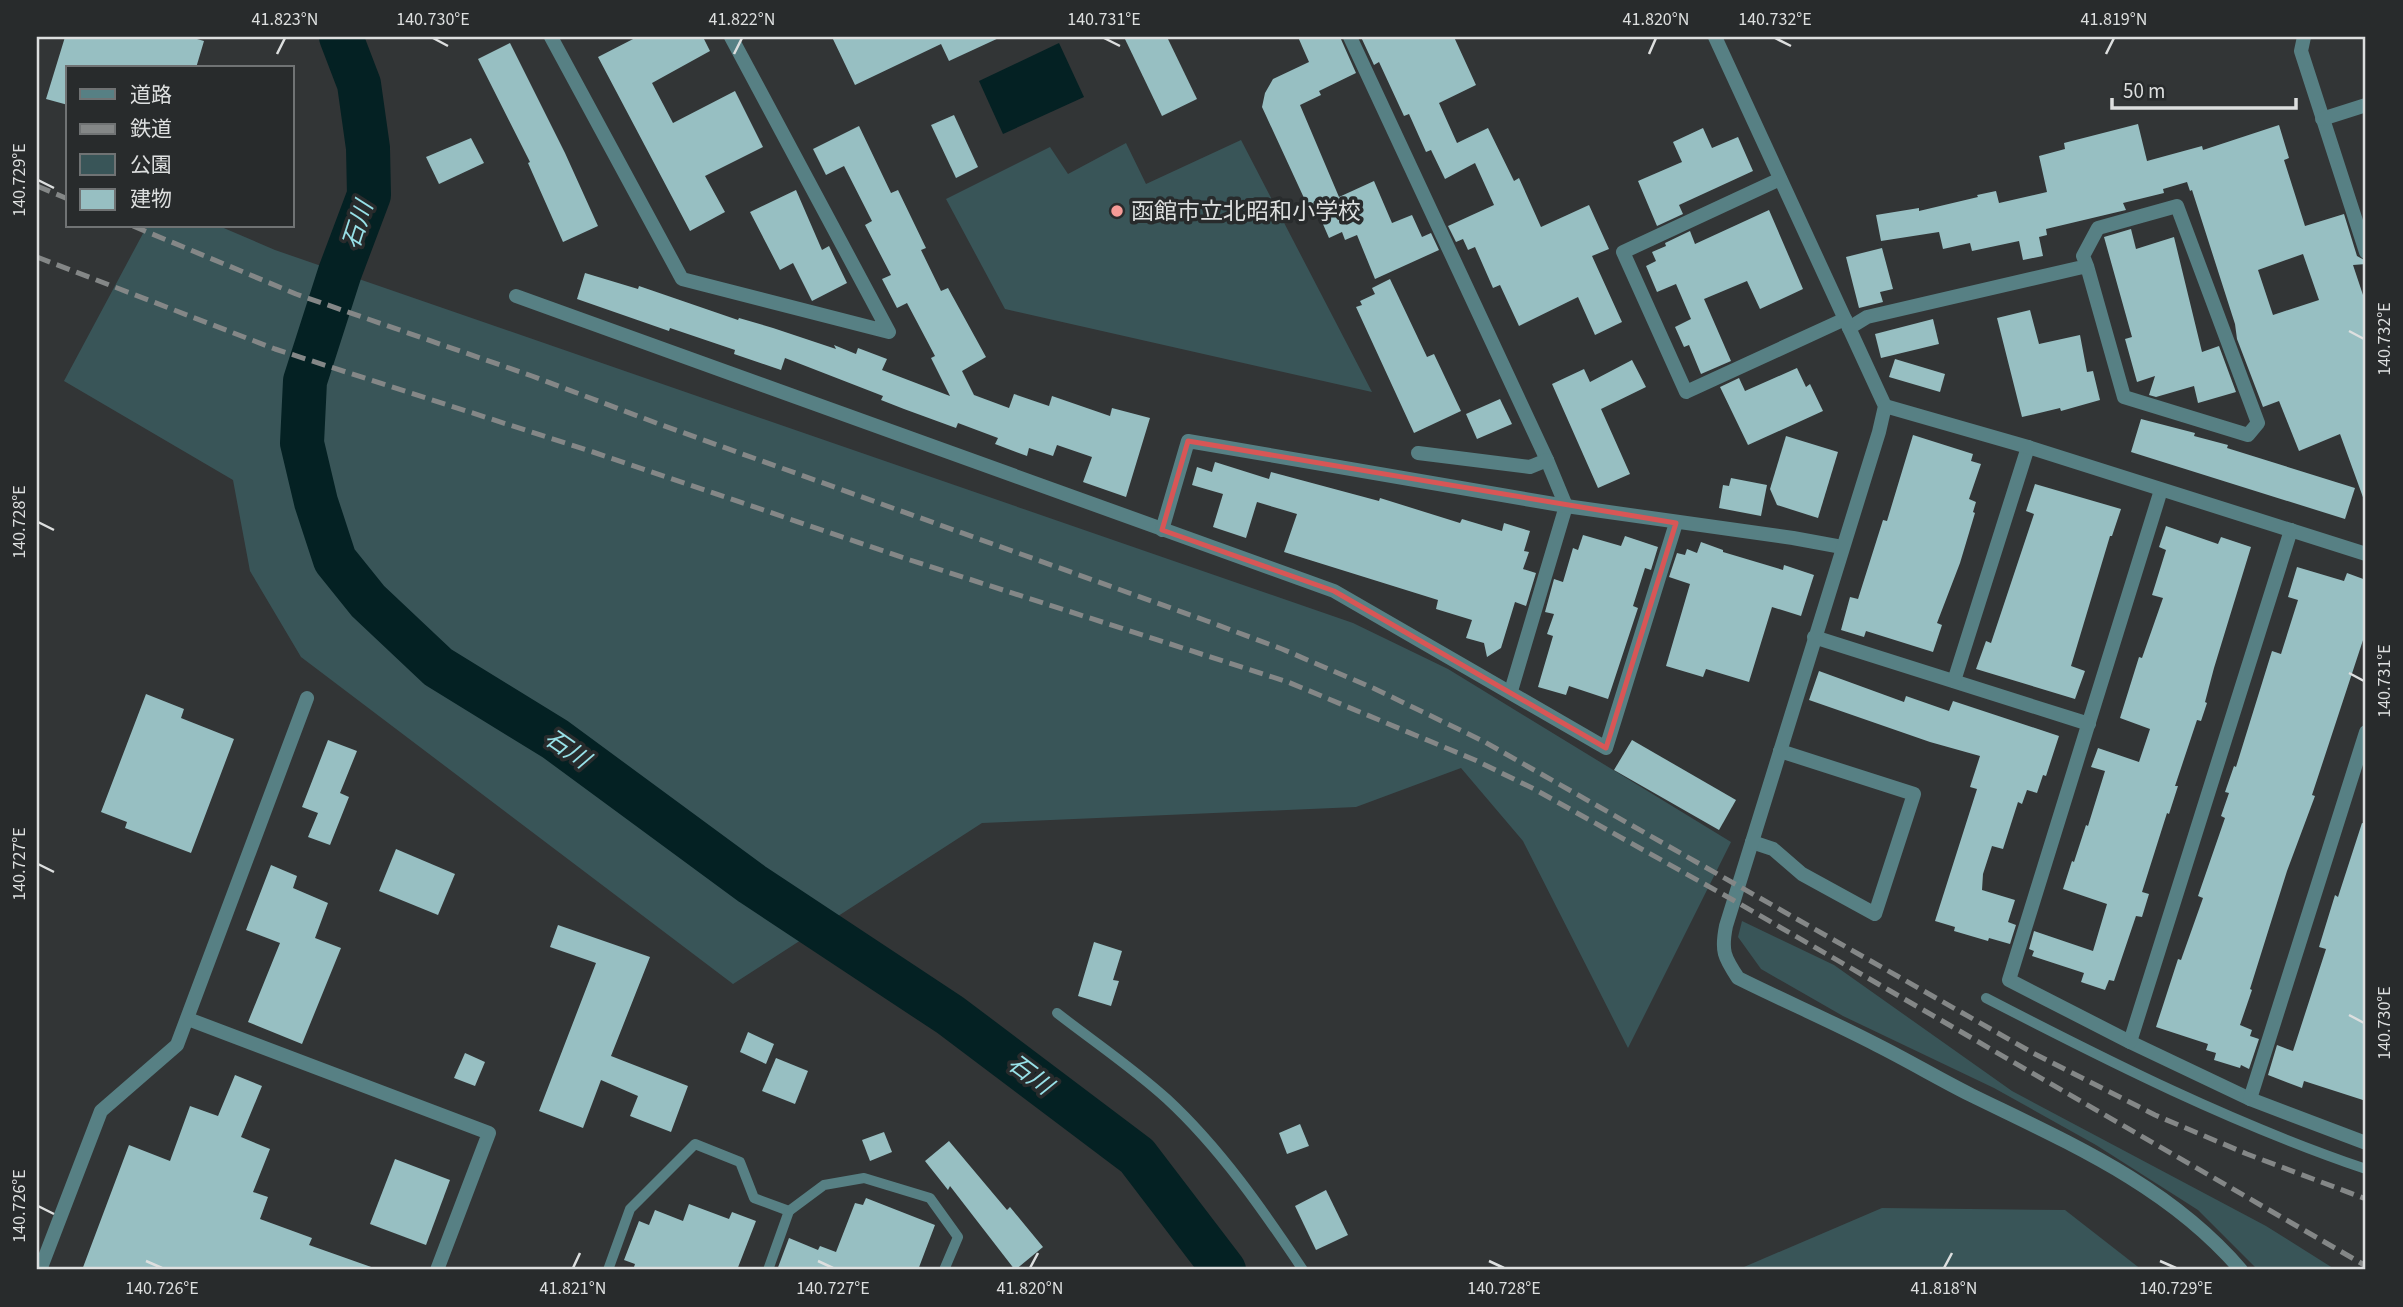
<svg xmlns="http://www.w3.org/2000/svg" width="2403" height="1307" font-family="'Source Sans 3','Noto Sans JP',sans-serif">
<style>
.green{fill:#395558}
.water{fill:#042123}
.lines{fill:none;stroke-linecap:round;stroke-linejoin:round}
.river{stroke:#042123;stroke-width:44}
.building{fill:#97bfc2;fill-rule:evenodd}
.service{stroke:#578084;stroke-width:10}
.minor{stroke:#578084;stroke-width:14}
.tertiary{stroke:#578084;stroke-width:14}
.rail{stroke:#848787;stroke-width:5;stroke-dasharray:14 7;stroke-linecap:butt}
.marked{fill:none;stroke:#d85656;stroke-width:5;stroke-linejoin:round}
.ticks{fill:none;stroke:#dddfdf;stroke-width:2.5}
.poi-dot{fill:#f59b97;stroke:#282b2c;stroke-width:2.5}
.labels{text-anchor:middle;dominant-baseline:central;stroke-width:7;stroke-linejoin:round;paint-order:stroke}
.poi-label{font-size:23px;fill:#dddfdf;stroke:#282b2c;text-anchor:start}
.water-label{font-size:24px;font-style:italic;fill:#98e1e8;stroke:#282b2c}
.neatline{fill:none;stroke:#dddfdf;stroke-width:2.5}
.ticks-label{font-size:18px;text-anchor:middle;fill:#dddfdf}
</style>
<rect width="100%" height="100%" fill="#323536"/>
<g class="green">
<polygon points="1241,140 1372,392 1005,309 946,199 1050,147 1068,174 1126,143 1146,184"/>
<polygon points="147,226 219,226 275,250 1353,623 1448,669 1731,842 1628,1048 1523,841 1461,768 1356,807 982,823 733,984 301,657 250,571 233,480 64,381"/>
<polygon points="1742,921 1834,965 2012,1091 2266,1226 2336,1270 2258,1270 2198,1210 2096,1145 1994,1088 1843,1016 1761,969 1738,937"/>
<polygon points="1882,1208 2065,1210 2142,1270 1737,1270"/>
</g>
<polygon class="water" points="1059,43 1084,97 1003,134 979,81"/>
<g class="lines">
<polyline class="river" points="341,37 359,84 368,148 369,195 340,272 305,381 302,443 316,502 335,560 368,601 438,667 555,739 752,884 950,1015 1137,1156 1224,1270"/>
</g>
<g class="building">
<polygon points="65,37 190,37 204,41 196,68 68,68 68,105 46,99"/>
<polygon points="637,37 703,37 710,51 652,83 673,123 735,91 763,147 705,176 725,212 690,231 598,57"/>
<polygon points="832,37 1001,37 949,61 941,44 855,85"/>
<polygon points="1124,37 1167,37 1197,99 1162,116"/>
<polygon points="1298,37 1340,37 1356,73 1319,91 1321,95 1300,105 1339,197 1374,181 1392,223 1412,215 1422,237 1431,233 1439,250 1375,279 1357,235 1345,240 1342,232 1329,238 1316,208 1310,211 1262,107 1265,93 1273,79 1309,62"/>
<polygon points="1361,37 1454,37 1476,85 1439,103 1457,143 1488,128 1514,181 1519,178 1541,227 1589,205 1609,249 1592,256 1622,322 1595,335 1578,297 1519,326 1500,285 1493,288 1475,247 1468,250 1463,239 1456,242 1448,226 1494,205 1475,163 1445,179 1431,150 1426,152 1409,114 1404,116 1379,62 1374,65"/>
<polygon points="510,43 565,153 598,226 563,242 528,163 530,162 478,59"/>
<polygon points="954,115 978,167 956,178 931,125"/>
<path d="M2138 124 2147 161 2202 146 2203 150 2279 125 2289 158 2284 160 2305 226 2344 214 2357 256 2366 261V264L2353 265 2366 304V500H2364L2340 434 2299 451 2279 401 2263 407 2237 339 2235 324 2192 190 2190 191 2187 182 2163 189 2164 193 2123 203 2126 210 2046 229 2047 235 2039 237 2043 256 2023 260 2019 241 1972 251 1970 243 1943 249 1939 232 1881 241 1876 215 1919 208V211L1978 197 1977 195 1996 191 1999 203 2047 192 2039 156 2065 149 2064 143ZM2303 254 2319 300 2273 315 2258 270Z"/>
<polygon points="859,126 891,193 898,190 926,248 921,250 941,291 948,288 986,357 962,371 974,395 1009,408 1014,394 1049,406 1052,396 1110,416 1112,408 1150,418 1126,497 1083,482 1092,457 1057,445 1053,456 1029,448 1027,456 995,444 998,438 958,423 956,428 904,409 881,400 883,396 785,358 781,370 734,354 735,350 670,328 669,331 577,299 585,273 638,289 639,286 738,320 739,318 773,328 836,349 834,345 856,354 858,348 887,359 882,370 950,396 931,358 935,356 907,303 897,308 882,279 891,275 865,225 872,221 844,166 826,175 813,149"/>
<polygon points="1703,128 1712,148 1738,137 1753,171 1679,205 1683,214 1657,226 1638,181 1682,162 1673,142"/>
<polygon points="471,138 484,163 439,184 426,157"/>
<polygon points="796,190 822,250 829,246 847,283 812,301 793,263 780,270 750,212"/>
<polygon points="1769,210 1803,289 1760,309 1747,281 1704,299 1731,361 1701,374 1689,345 1684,347 1675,327 1691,319 1676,284 1657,292 1646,266 1656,261 1652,252 1666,246 1665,243 1690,231 1695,244"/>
<polygon points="2131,229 2136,249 2174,237 2202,352 2219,346 2236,392 2198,403 2194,386 2156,397 2149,395 2155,376 2137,382 2125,339 2132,337 2104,237"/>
<polygon points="1882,248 1893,289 1880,292 1883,302 1859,308 1846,257"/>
<polygon points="1390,279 1427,357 1434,354 1461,411 1414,433 1356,307 1362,305 1360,301 1375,294 1372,288"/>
<polygon points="2030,310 2039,344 2080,335 2087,372 2093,371 2100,400 2061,411 2060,408 2022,417 1997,318"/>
<polygon points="1933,319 1939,344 1881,358 1875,334"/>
<polygon points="1895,359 1945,374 1940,392 1889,377"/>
<polygon points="1632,360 1646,387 1601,409 1630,474 1598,488 1552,384 1584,369 1590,382"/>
<polygon points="1797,368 1806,387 1810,384 1823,411 1748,445 1720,387 1739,378 1745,391"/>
<polygon points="1500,399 1512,424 1477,439 1466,414"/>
<polygon points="2141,419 2195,433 2194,436 2228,445 2227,448 2355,488 2345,519 2131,452"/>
<polygon points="1913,435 1973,454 1971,461 1981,464 1969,499 1976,502 1973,512 1975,513 1960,563 1937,623 1942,625 1933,652 1866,631 1864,637 1841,630 1850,597 1858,599 1883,520 1887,521"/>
<polygon points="1786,436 1838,452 1818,518 1777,505 1770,489"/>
<polygon points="1215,462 1269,479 1271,472 1379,501 1380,498 1460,523 1462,519 1502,531 1504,523 1530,531 1524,551 1529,552 1523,569 1536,573 1526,606 1515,602 1501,648 1487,657 1484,643 1466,638 1472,620 1436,609 1438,600 1284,552 1297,514 1257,502 1246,538 1213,527 1223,494 1192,485 1197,467 1212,472"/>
<polygon points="1731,478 1767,485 1761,516 1719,508 1723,485 1729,486"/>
<polygon points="2035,484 2121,509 2112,536 2110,536 2071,666 2085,671 2075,699 1976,669 1986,641 1991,643 2034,514 2026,511"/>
<polygon points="2166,526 2218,544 2221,537 2251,547 2214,668 2205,702 2207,703 2201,721 2197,720 2175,786 2178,786 2169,814 2167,813 2142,892 2149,894 2142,917 2136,916 2114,981 2109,980 2105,990 2081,982 2084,973 2032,956 2034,951 2029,949 2034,931 2093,951 2107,904 2063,889 2072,861 2074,862 2086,825 2088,826 2105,771 2091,767 2098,748 2139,762 2150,729 2120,718 2139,657 2142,658 2163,598 2152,595 2166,550 2159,547"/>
<polygon points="1583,535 1621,546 1625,536 1658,547 1651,570 1645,568 1633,606 1638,608 1608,699 1569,686 1566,695 1538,687 1553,636 1547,634 1554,614 1545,612 1554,579 1563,582 1573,548 1578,550"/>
<polygon points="1701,542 1723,550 1723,552 1783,570 1784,565 1814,575 1801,616 1772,607 1749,682 1706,669 1703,677 1666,666 1690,584 1669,577 1677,553 1685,555 1687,549 1697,553"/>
<polygon points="2297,567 2344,581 2347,573 2366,580 2366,631 2312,795 2315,796 2287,871 2250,989 2252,990 2240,1025 2252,1030 2250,1036 2259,1039 2249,1069 2241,1065 2240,1068 2214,1060 2216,1053 2206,1050 2208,1044 2156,1027 2178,959 2181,960 2203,898 2198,896 2225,818 2221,816 2229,793 2225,792 2234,766 2236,767 2272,651 2281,654 2298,600 2288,597"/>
<polygon points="1819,671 1904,702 1906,696 1949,711 1953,701 2059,736 2046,776 2043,775 2037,793 2027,790 2022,804 2018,802 2003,849 1992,846 1983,874 1982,890 2015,900 2008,922 2016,925 2010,944 1989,938 1988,941 1954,931 1955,927 1935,921 1977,789 1970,787 1980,756 1930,742 1809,700"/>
<polygon points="146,694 184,709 181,718 234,739 191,853 125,828 127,822 101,812"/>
<polygon points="328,740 357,751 340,793 349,797 330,845 308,837 318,813 302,807"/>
<polygon points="1632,740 1736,800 1719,830 1614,770"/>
<polygon points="2362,823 2366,824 2366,1101 2304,1081 2302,1088 2268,1075 2277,1045 2293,1051 2326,949 2319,947 2335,895 2338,897"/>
<polygon points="396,849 455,874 438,915 379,891"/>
<polygon points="271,865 297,876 293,888 328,903 315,938 341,948 302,1044 248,1022 280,943 246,930"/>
<polygon points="558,925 650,957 611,1056 688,1086 671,1132 630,1116 638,1096 601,1080 583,1128 539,1111 596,963 550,947"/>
<polygon points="1094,942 1122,951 1113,980 1119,981 1111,1006 1078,996"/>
<polygon points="748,1032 774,1044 766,1064 740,1052"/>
<polygon points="465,1053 485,1062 475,1086 454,1078"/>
<polygon points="776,1058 808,1071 795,1104 762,1091"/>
<polygon points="235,1075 262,1086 241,1137 270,1149 253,1192 268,1197 260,1219 312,1238 309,1245 374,1268 373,1270 82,1270 129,1145 170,1161 190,1106 218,1116"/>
<polygon points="1300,1124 1309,1146 1287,1154 1279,1133"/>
<polygon points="884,1132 892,1152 870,1161 862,1140"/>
<polygon points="949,1141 1007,1210 1010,1207 1043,1247 1015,1270 950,1186 948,1190 925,1161"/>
<polygon points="395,1159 450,1180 426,1245 370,1224"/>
<polygon points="1326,1190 1348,1235 1316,1250 1295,1206"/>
<polygon points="866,1198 935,1225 918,1270 777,1270 789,1238 818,1250 820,1246 836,1252 855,1203 863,1205"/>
<polygon points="689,1204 729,1219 732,1212 756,1221 737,1270 633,1270 635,1264 624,1260 639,1221 649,1225 655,1210 683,1221"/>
</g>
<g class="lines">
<g class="service">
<path d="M1986 998C2110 1062 2233 1124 2366 1169"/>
<path d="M1057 1013C1093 1041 1133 1068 1167 1099 1220 1148 1263 1210 1303 1270"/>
<polyline points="608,1270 630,1209 695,1144 740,1162 754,1198 789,1211 824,1185 864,1178 930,1198 958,1237 944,1270"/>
<polyline points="768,1270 789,1211"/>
</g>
<g class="minor">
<polyline points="551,37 682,279 889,332 731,37"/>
<polyline points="1350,37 1547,460 1566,506 1511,691"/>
<polyline points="2304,37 2301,51 2366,252"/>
<polyline points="2322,119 2366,105"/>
<polyline points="1780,179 1623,252 1686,392 1845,319"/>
<polyline points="516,296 1334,591 1606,748 1676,523"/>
<polyline points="1849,328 1867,317 2087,266 2083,256 2098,228 2177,206 2258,423 2248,435 2124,397 2087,266"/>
<polyline points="1418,453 1530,467 1547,460"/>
<polyline points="2161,490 2009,980 2130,1042 2250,1099 2366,1143"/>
<polyline points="1162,530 1188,441 1566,506 1793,538 1842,547"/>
<polyline points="1814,637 2089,724"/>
<polyline points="1954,681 2028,447"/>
<polyline points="1752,842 1773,849 1802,874 1875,914 1914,794 1780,751"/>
<polyline points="188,1019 489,1133 437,1270"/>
<polyline points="2130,1042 2291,530"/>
<polyline points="2250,1099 2366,732"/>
<polyline points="40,1270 101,1111 177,1045 307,698"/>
</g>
<g class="tertiary">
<path d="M1715 37 1885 406 1879 432 1726 926C1721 951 1724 957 1738 978 1784 1001 1831 1021 1877 1045 1909 1061 1939 1079 1971 1095 2069 1143 2168 1185 2241 1270"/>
<polyline points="1885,406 2028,447 2366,554"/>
</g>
<g class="rail">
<polyline points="37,186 68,199"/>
<polyline points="133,226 296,294 532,376 659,424 1207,621 1282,649 1373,688 1483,741 2033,1053 2155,1115 2247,1154 2366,1199"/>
<polyline points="37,257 275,349 593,452 910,560 1288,682 1475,760 1534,789 1733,900 2366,1266"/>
</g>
</g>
<path class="marked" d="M1188 441 1676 523 1606 748 1334 591 1162 530Z"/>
<path class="ticks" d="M433 38 448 46M1104 38 1120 46M1775 38 1791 46M277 54 285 38M734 54 742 38M1649 54 1656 38M2106 54 2114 38M38 180 54 188M2349 331 2364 339M38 522 54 530M2349 673 2364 681M38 864 54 872M2349 1015 2364 1023M38 1206 54 1214M146 1261 162 1268M818 1261 833 1268M1489 1261 1504 1268M2160 1261 2176 1268M573 1268 580 1253M1030 1268 1038 1253M1944 1268 1952 1253"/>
<circle class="poi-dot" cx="1117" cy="211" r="7"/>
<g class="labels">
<g class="poi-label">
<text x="1131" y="211">函館市立北昭和小学校</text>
</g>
<g class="water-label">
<text transform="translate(358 225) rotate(-72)">石川</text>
<text transform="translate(567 749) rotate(35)">石川</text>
<text transform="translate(1030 1075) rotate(37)">石川</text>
</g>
</g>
<rect width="2403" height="1307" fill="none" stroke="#282b2c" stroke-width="77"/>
<rect x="66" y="66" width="228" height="161" fill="#282b2c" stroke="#707374" stroke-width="2"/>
<rect x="80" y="89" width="35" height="10" fill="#578084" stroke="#707374" stroke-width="2"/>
<text x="130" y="102" font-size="21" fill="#dddfdf">道路</text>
<rect x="80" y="124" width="35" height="10" fill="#848787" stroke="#707374" stroke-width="2"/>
<text x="130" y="136" font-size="21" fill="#dddfdf">鉄道</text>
<rect x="80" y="154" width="35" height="21" fill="#395558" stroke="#707374" stroke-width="2"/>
<text x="130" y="172" font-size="21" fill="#dddfdf">公園</text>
<rect x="80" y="189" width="35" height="21" fill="#97bfc2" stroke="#707374" stroke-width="2"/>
<text x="130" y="206" font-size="21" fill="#dddfdf">建物</text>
<path d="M2112 98v10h184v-10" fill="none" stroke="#dddfdf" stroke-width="3.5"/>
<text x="2123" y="98" font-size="21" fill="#dddfdf" stroke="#282b2c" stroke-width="5" paint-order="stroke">50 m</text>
<rect x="38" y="38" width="2326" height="1230" class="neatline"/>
<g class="ticks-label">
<text x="285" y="25">41.823°N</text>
<text x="433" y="25">140.730°E</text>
<text x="742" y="25">41.822°N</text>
<text x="1104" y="25">140.731°E</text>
<text x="1656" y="25">41.820°N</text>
<text x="1775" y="25">140.732°E</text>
<text x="2114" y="25">41.819°N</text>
<text transform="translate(19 180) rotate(-90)" y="6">140.729°E</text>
<text transform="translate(2384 339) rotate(-90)" y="6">140.732°E</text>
<text transform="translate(19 522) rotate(-90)" y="6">140.728°E</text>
<text transform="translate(2384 681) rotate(-90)" y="6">140.731°E</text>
<text transform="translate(19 864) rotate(-90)" y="6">140.727°E</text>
<text transform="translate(2384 1023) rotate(-90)" y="6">140.730°E</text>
<text transform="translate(19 1206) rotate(-90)" y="6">140.726°E</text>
<text x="162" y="1294">140.726°E</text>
<text x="573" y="1294">41.821°N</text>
<text x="833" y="1294">140.727°E</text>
<text x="1030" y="1294">41.820°N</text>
<text x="1504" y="1294">140.728°E</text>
<text x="1944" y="1294">41.818°N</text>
<text x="2176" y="1294">140.729°E</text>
</g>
</svg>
